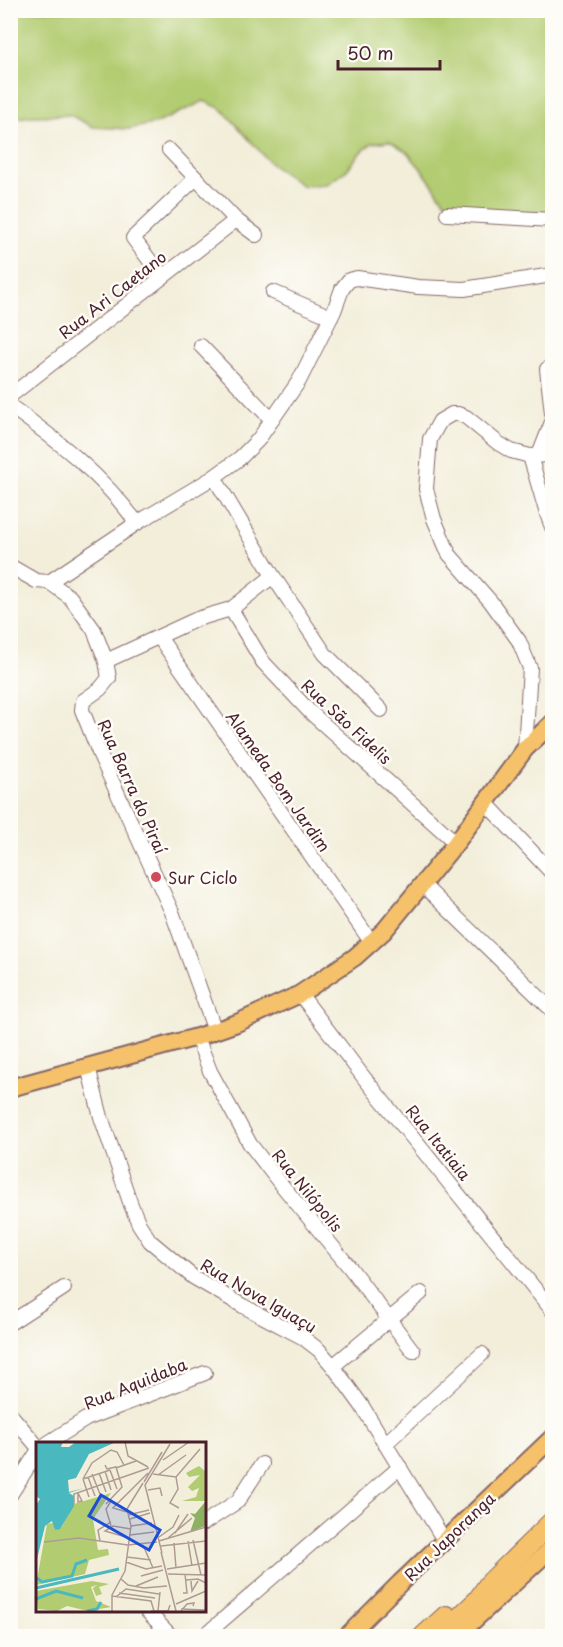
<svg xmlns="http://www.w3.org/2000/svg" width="563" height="1647" font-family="'Playpen Sans',sans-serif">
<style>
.green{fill:#b2cc71;stroke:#7e764e;stroke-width:1.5}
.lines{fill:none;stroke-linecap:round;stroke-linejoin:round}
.minor-casing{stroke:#856768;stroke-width:16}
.major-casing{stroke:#856768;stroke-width:20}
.highway-casing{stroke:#856768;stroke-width:22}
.minor{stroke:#fff;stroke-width:14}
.major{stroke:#f5c16b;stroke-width:16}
.highway{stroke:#f5c16b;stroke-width:20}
.poi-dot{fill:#d1495b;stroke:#fdfcf7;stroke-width:2}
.labels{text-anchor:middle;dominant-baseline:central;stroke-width:5;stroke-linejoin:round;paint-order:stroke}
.street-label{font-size:16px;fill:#4a1f2b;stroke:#fdfcf7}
.poi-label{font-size:16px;fill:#4a1f2b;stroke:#fdfcf7;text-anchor:start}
.inset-river{fill:none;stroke:#49b9bf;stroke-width:3}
.inset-road{fill:none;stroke:#af9b94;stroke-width:1.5}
.view{fill:#1d4ed8;fill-opacity:0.15;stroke:#1d4ed8;stroke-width:3}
.inset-edge{fill:none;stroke:#4a1f2b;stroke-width:3}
</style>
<rect width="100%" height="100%" fill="#fdfcf7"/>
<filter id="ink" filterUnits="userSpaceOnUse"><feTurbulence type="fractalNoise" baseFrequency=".0167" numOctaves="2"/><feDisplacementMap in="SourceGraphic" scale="12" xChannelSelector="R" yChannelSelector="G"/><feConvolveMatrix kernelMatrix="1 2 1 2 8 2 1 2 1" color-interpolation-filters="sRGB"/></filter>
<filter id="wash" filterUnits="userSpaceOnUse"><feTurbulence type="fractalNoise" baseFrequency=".008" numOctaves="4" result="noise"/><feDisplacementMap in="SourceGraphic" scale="24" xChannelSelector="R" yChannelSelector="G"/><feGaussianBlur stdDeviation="1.35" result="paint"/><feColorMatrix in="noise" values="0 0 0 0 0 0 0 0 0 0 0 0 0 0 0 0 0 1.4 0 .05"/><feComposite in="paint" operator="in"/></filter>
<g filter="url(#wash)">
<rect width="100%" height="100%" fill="#f2eeda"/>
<polygon class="green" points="10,11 552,11 552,214 450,209 422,170 407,152 390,141 372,143 358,155 347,170 327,184 303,186 272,165 222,109 204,101 157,123 129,129 93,127 70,115 32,116 11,119"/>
</g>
<g filter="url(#ink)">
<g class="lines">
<g class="minor-casing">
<g id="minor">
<polyline points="169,150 236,220 256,235"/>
<polyline points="447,214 552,220"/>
<polyline points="162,277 133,238 196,178"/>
<polyline points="273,292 331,317"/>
<polyline points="201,346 272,420"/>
<polyline points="547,369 552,413"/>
<polyline points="10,396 236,220"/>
<path d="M10 406C57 440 103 476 137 523"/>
<polyline points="539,455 552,422"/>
<polyline points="530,456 547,514 552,527"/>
<polyline points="214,477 273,576 325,654 381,710"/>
<polyline points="10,566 36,581 49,582 70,597 94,630 106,661 109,678 100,689 83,701 82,710 100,755 172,912 215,1031"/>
<polyline points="49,582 137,523 214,477 240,458 258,440 299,381 334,311 342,289 349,280 357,278 418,287 464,289 552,275"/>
<polyline points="231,609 263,662 309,711 456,843"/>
<polyline points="159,637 372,943"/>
<polyline points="106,661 197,619 231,609 273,576"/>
<polyline points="525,749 530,668 519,641 491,602 449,554 434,519 426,489 430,439 440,421 452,414 458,414 466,417 498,443 511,451 530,456 552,455"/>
<polyline points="486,803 552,873"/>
<polyline points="423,885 552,1010"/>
<polyline points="300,994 365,1079 552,1310"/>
<polyline points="197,1037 210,1071 250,1144 276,1178 351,1269 413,1351"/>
<polyline points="88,1067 101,1117 131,1205 139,1224 150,1241 193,1277 243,1306 302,1337 319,1350 333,1366 362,1406 444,1540"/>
<polyline points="10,1323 64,1288"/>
<polyline points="333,1366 421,1293"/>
<polyline points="10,1414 38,1447"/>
<polyline points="48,1443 86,1419 205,1373"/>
<polyline points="385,1444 482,1354"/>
<polyline points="10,1495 38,1451"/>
<polyline points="204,1523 238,1501 262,1464"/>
<polyline points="146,1610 171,1636"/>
<polyline points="204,1636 400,1467"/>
</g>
</g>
<g class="major-casing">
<g id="major">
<polyline points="10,1088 197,1037 237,1023 300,994 355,957 384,931 456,843 525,749 552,723"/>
<polyline points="347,1636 400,1583 552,1438"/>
<polyline points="457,1636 552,1548"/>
</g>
</g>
<g class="highway-casing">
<g id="highway">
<polyline points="424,1636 446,1616"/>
<polyline points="440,1636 478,1600 489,1584 552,1522"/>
</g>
</g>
<use href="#minor" class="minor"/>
<use href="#major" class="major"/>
<use href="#highway" class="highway"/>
</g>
</g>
<circle class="poi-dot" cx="156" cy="877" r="6"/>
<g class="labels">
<g class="street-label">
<text transform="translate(112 294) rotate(-38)">Rua Ari Caetano</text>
<text transform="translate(347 721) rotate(43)">Rua São Fidelis</text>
<text transform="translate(279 781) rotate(55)">Alameda Bom Jardim</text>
<text transform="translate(133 786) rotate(66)">Rua Barra do Piraí</text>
<text transform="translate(439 1142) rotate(51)">Rua Itatiaia</text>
<text transform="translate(308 1190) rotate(51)">Rua Nilópolis</text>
<text transform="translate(259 1295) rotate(30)">Rua Nova Iguaçu</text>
<text transform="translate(135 1383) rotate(-22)">Rua Aquidaba</text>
<text transform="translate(449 1536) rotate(-44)">Rua Japoranga</text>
</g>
<g class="poi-label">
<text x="168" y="877">Sur Ciclo</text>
</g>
</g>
<g transform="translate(36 1442)">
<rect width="170" height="170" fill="#f2eeda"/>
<path d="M163 24 169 29V59H146L160 55 163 46 156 49 152 45 164 33 153 35 150 31ZM75 51 57 77 62 108 72 107 73 113 53 118 49 132 0 143 11 82 17 81 19 88 26 84 38 62ZM56 139 73 142 63 145 66 152 60 154 57 146 61 143 55 145 60 159 75 165 52 169 31 164 21 169 2 167 0 149Z" fill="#b2cc71"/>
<path d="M169 60V84L154 90 159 76 154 71 159 72Z" fill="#8db063"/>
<path d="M0 0H27L25 5H33L40 0H80L53 12 40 36 32 38 33 50 48 46 33 51 38 54V64L24 87 19 88 16 79 9 84 0 121V63L4 57 0 54Z" fill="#49b9bf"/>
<path class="inset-river" d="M1 136 6 140 36 134 40 122 51 118M0 146 83 127M0 157 20 149 47 156M51 169 61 167 65 160"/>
<path class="inset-road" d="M89 0 92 14 112 25M127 18 153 0M69 23 71 27 80 25 86 45 70 62M80 26 100 19M74 28 81 47M69 29 75 48M63 31 70 50M56 32 64 52M117 32 140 35 164 7M122 33 150 13M52 35 59 54M140 35 142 47 134 61 143 66M47 37 56 21 75 8 81 10 88 23M47 37 74 28M47 37 53 55M108 40 126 10M112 48 124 46 126 54M42 51 46 59 42 60ZM75 59 70 67 75 84M38 62V52L113 26M91 70 77 66 112 31M92 73 113 68M94 77 114 71M95 84 116 81M139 91 152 72M94 93 118 90M123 95 137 85 143 73M93 96 69 89 77 84 95 87M132 96 156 76M157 98 165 133M64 99 62 88 75 80M123 99 170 85M152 99 156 124M8 100 43 96 92 103 121 100M138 101 140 126M107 103 117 126M125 104 170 99M125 110 140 169M126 111 109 43 134 2M91 115 115 118M90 120 110 127 126 124M131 127 170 121M89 129 95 84 91 67 107 41M132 132 170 133M105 134 127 128M85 137 92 143 108 146 131 144M150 138 162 137 170 141M155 139 156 149 162 139M100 144 122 135M83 151 119 156M147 151H151L149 132M76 154 115 159 118 169M80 155 90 147 123 152M140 162 170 149M145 167 169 168M76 169V153L89 129M115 169H132L134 163M122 169 124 150M145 169 151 162 158 161 157 164"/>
<path class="view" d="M65 53 124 88 113 108 53 74Z"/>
<rect width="170" height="170" class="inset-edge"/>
</g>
<rect width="563" height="1647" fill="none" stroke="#fdfcf7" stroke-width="36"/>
<path d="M338 60v9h102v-9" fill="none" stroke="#4a1f2b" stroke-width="3"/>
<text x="347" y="60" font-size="18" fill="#4a1f2b" stroke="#fdfcf7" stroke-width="4.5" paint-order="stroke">50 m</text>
</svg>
